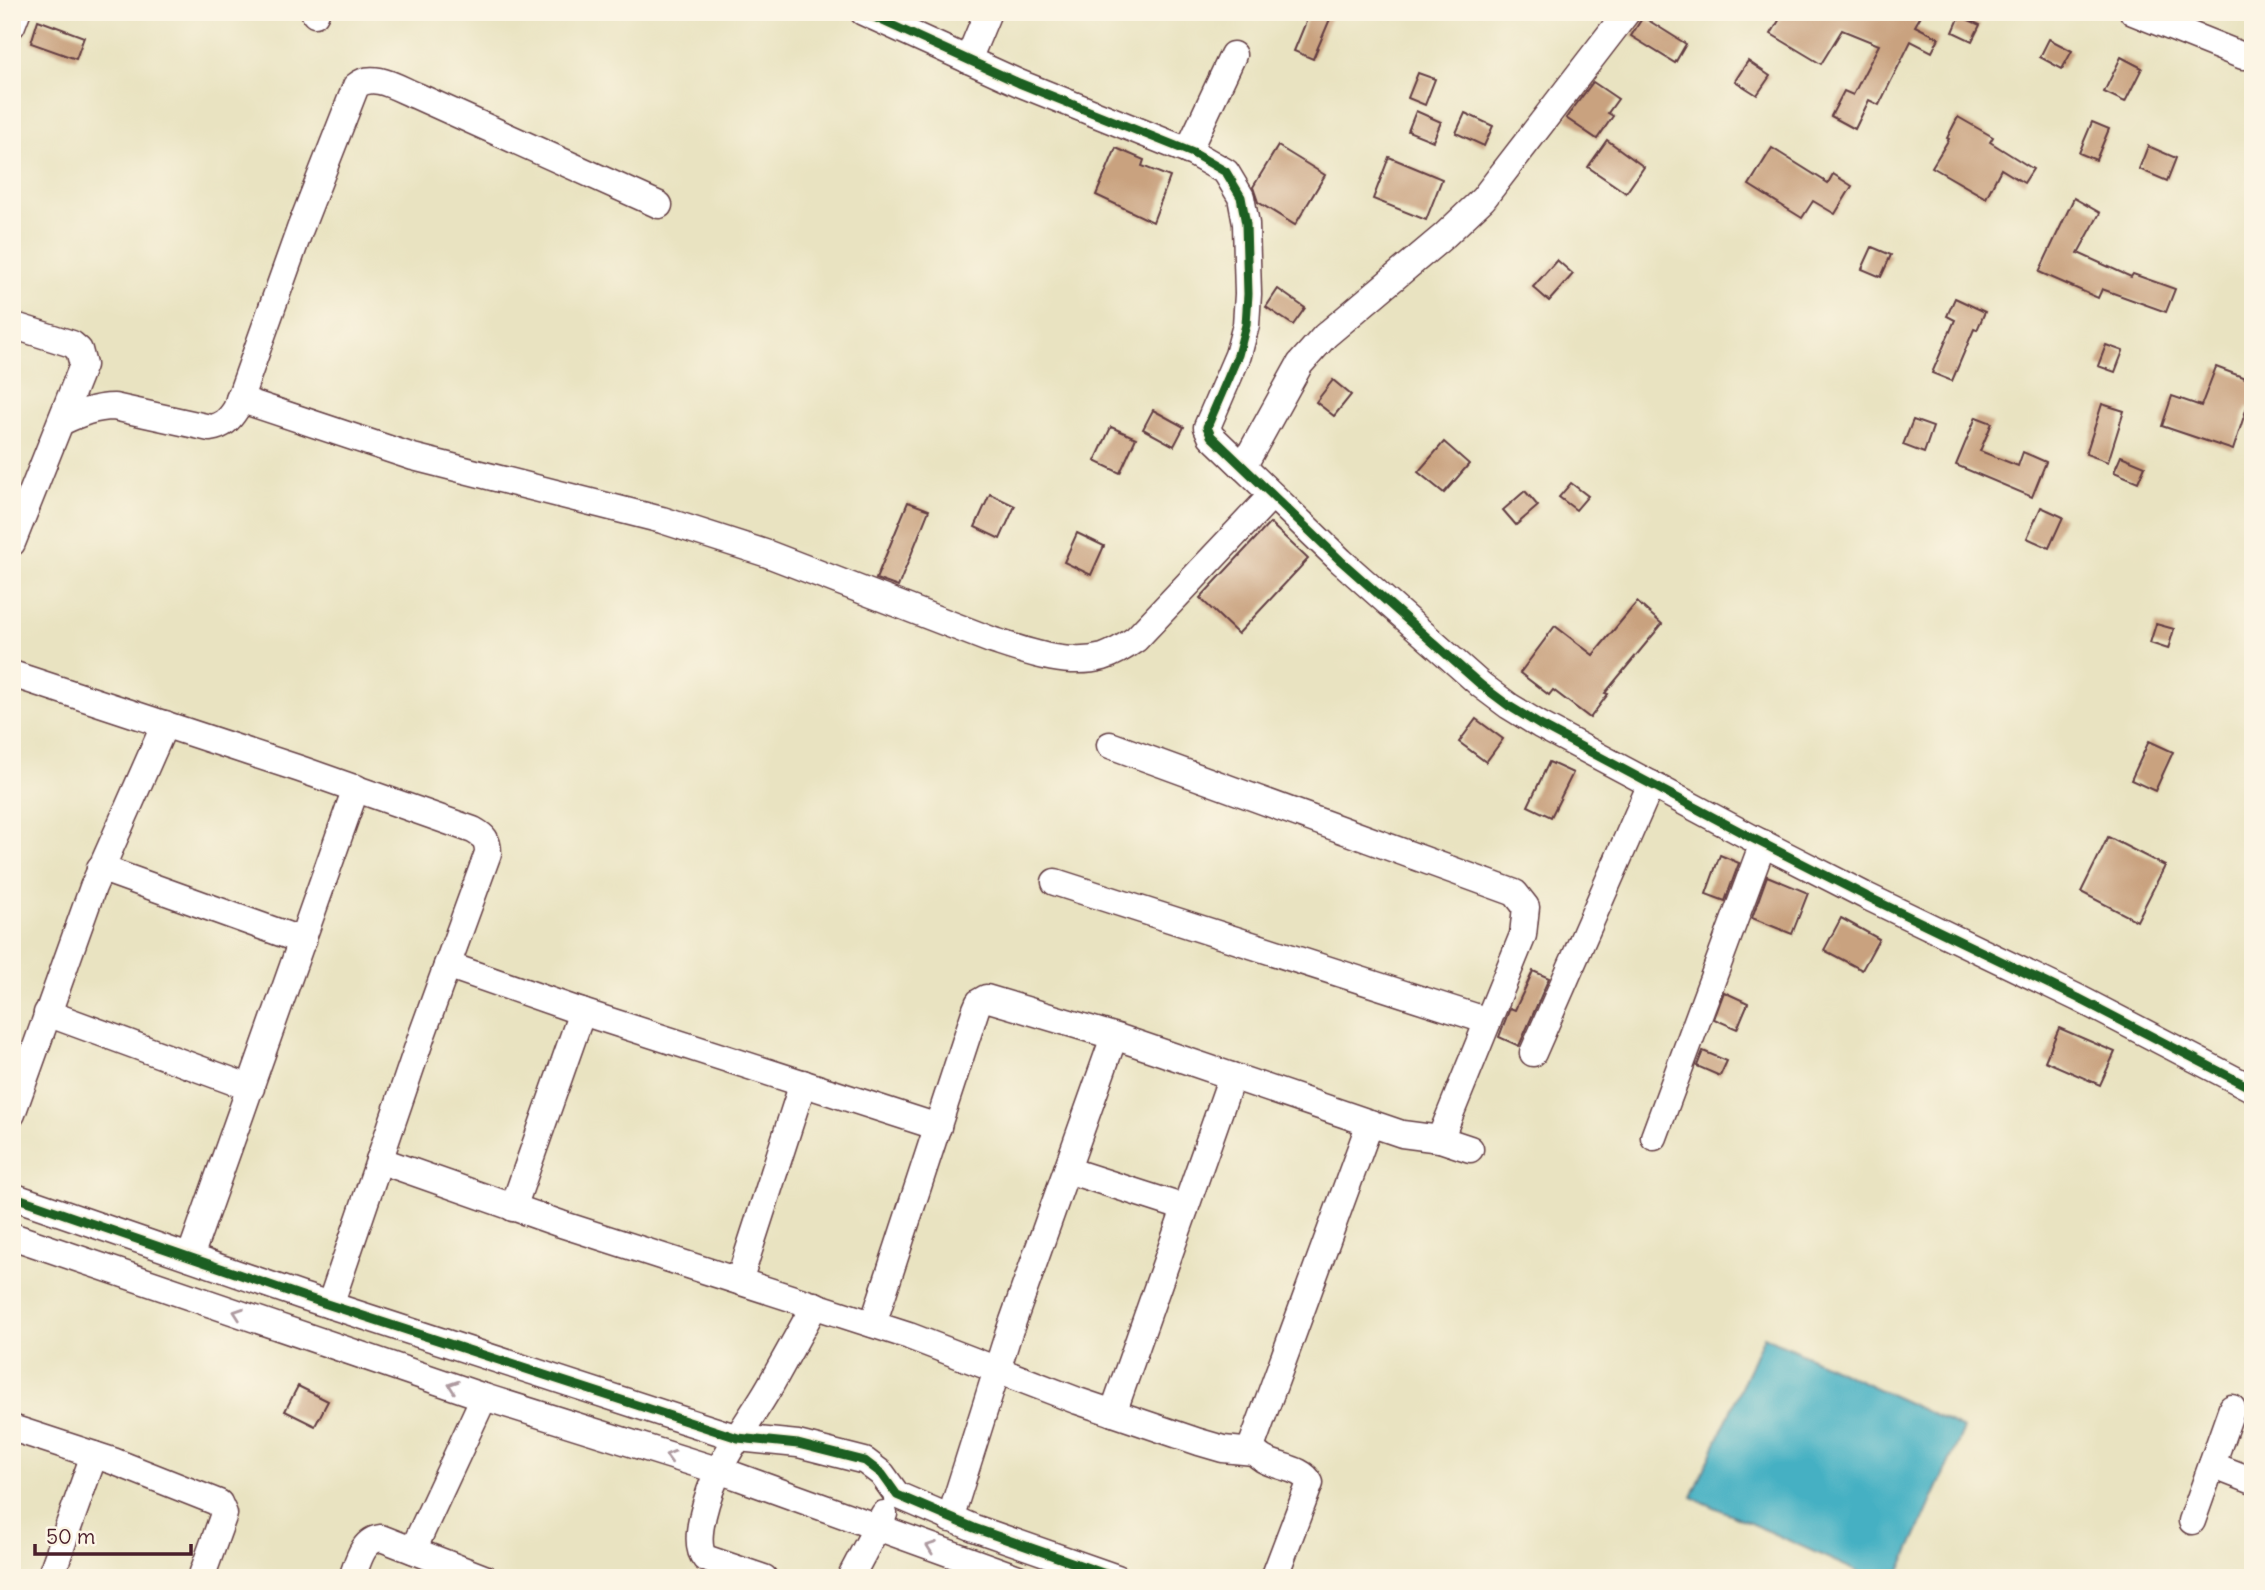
<svg xmlns="http://www.w3.org/2000/svg" width="2265" height="1590" font-family="Delius,sans-serif">
<style>
.water{fill:#45b0c3;stroke:#486877;stroke-width:2}
.building{fill:#c9a27f}
.lines{fill:none;stroke-linecap:round;stroke-linejoin:round}
.minor-casing{stroke:#623c42;stroke-width:29}
.minor{stroke:#fff;stroke-width:26}
.cycleway-casing{stroke:#fcf5e5;stroke-width:13}
.cycleway{stroke:#1b5e20;stroke-width:9}
.oneway{stroke:#ae9aa0}
</style>
<rect width="100%" height="100%" fill="#fcf5e5"/>
<filter id="ink" filterUnits="userSpaceOnUse"><feTurbulence type="fractalNoise" baseFrequency=".0143" numOctaves="2"/><feDisplacementMap in="SourceGraphic" scale="14" xChannelSelector="R" yChannelSelector="G"/><feConvolveMatrix kernelMatrix="1 2 1 2 8 2 1 2 1" color-interpolation-filters="sRGB"/></filter>
<filter id="wash" filterUnits="userSpaceOnUse"><feTurbulence type="fractalNoise" baseFrequency=".00686" numOctaves="4" result="noise"/><feDisplacementMap in="SourceGraphic" scale="28" xChannelSelector="R" yChannelSelector="G"/><feGaussianBlur stdDeviation="1.57" result="paint"/><feColorMatrix in="noise" values="0 0 0 0 0 0 0 0 0 0 0 0 0 0 0 0 0 1.4 0 .05"/><feComposite in="paint" operator="in"/></filter>
<g filter="url(#wash)">
<rect width="100%" height="100%" fill="#e9e3c1"/>
<polygon class="water" points="1764,1336 1964,1429 1897,1578 1872,1578 1692,1497"/>
<g id="blocks">
<g class="building">
<polygon points="1310,12 1333,12 1313,59 1294,51"/>
<polygon points="1784,12 1923,12 1915,26 1939,38 1932,52 1911,41 1879,105 1869,100 1855,129 1831,116 1844,91 1853,95 1879,45 1842,30 1821,64 1771,34"/>
<polygon points="1960,16 1980,25 1972,41 1953,32"/>
<polygon points="1643,17 1686,44 1675,63 1631,36"/>
<polygon points="38,20 84,37 76,59 31,43"/>
<polygon points="2049,39 2072,51 2062,69 2040,57"/>
<polygon points="2121,57 2142,68 2125,102 2104,92"/>
<polygon points="1748,61 1770,76 1757,95 1735,81"/>
<polygon points="1418,73 1435,79 1425,105 1408,98"/>
<polygon points="1593,82 1618,99 1608,113 1613,116 1597,139 1566,118"/>
<polygon points="1416,111 1441,122 1433,141 1408,131"/>
<polygon points="1465,113 1493,126 1484,146 1456,133"/>
<polygon points="1958,117 1993,137 1990,142 2033,169 2024,183 2001,169 1986,198 1932,167 1949,139 1947,138"/>
<polygon points="2092,122 2109,129 2096,160 2079,153"/>
<polygon points="1607,140 1644,167 1626,193 1588,167"/>
<polygon points="1278,146 1325,175 1295,225 1258,202 1253,187"/>
<polygon points="2148,146 2176,158 2167,181 2139,169"/>
<polygon points="1116,148 1144,160 1142,166 1170,177 1153,222 1096,195"/>
<polygon points="1772,148 1828,183 1833,174 1852,186 1835,214 1813,201 1802,218 1749,185"/>
<polygon points="1389,157 1442,179 1426,220 1373,199"/>
<polygon points="2074,198 2100,213 2078,253 2131,277 2133,274 2175,289 2166,312 2102,289 2098,298 2039,272"/>
<polygon points="1872,247 1891,255 1881,277 1862,269"/>
<polygon points="1557,260 1573,274 1549,301 1533,287"/>
<polygon points="1278,289 1305,308 1293,325 1266,307"/>
<polygon points="1955,298 1985,312 1977,330 1974,329 1952,381 1932,373 1955,320 1947,316"/>
<polygon points="2106,345 2123,351 2115,372 2098,366"/>
<polygon points="2216,367 2253,381 2253,409 2247,407 2233,450 2162,426 2172,396 2201,406"/>
<polygon points="1333,380 1351,395 1334,416 1316,402"/>
<polygon points="2102,404 2124,411 2108,462 2086,454"/>
<polygon points="1153,410 1184,427 1174,446 1143,429"/>
<polygon points="1976,417 1992,423 1980,451 2018,466 2023,452 2046,462 2032,497 1956,465"/>
<polygon points="1913,420 1933,427 1924,453 1903,445"/>
<polygon points="1111,427 1136,438 1120,473 1095,461"/>
<polygon points="1444,442 1469,464 1444,493 1418,472"/>
<polygon points="2121,456 2145,466 2138,482 2114,472"/>
<polygon points="1571,483 1588,496 1576,510 1559,497"/>
<polygon points="1525,491 1538,506 1516,525 1503,510"/>
<polygon points="990,494 1015,506 1000,539 975,527"/>
<polygon points="908,502 929,510 898,587 876,579"/>
<polygon points="2041,507 2063,517 2049,548 2027,538"/>
<polygon points="1270,523 1308,559 1238,634 1200,598"/>
<polygon points="1077,533 1104,546 1091,575 1064,562"/>
<polygon points="1637,602 1662,624 1605,693 1608,694 1590,718 1553,690 1549,695 1520,673 1555,626 1593,655"/>
<polygon points="2156,624 2174,629 2168,649 2150,643"/>
<polygon points="1476,719 1503,739 1486,762 1459,742"/>
<polygon points="2149,741 2173,752 2155,791 2131,780"/>
<polygon points="1549,762 1573,773 1551,817 1528,806"/>
<polygon points="2108,837 2165,866 2137,921 2081,892"/>
<polygon points="1720,855 1739,863 1725,901 1706,894"/>
<polygon points="1767,876 1808,893 1792,934 1752,918"/>
<polygon points="1841,918 1879,939 1862,970 1824,950"/>
<polygon points="1533,971 1549,978 1519,1046 1499,1037 1510,1008 1515,1010"/>
<polygon points="1724,992 1748,1003 1737,1029 1714,1019"/>
<polygon points="2059,1028 2115,1052 2100,1085 2045,1061"/>
<polygon points="1703,1051 1727,1061 1720,1076 1697,1066"/>
<polygon points="298,1386 328,1401 315,1426 285,1411"/>
</g>
</g>
</g>
<g filter="url(#ink)">
<use href="#blocks" fill-opacity="0" stroke="#623c42" stroke-width="2"/>
<g class="lines">
<g class="minor-casing">
<g id="minor">
<polyline points="863,12 1019,83 1193,153 1226,172 1241,197 1246,224 1248,294 1246,325 1238,355 1207,427 1211,436 1341,561 1481,685 1509,706 1540,725 1752,838 1866,896 2078,998 2253,1089"/>
<polyline points="2133,12 2243,56 2253,56"/>
<polyline points="315,14 316,12"/>
<polyline points="12,25 17,12"/>
<polyline points="968,60 988,12"/>
<polyline points="1188,151 1233,55"/>
<polyline points="12,325 72,344 79,350 83,365 12,543"/>
<path d="M239 399 413 457 662 520 768 554 991 640C1025 651 1067 667 1103 657 1115 653 1126 646 1136 639L1272 495"/>
<path d="M61 422C79 414 94 407 114 407L210 428C223 426 229 420 236 409L300 229 356 86C373 71 399 89 417 96L659 205"/>
<polyline points="1243,467 1300,364 1325,336 1445,235 1483,199 1627,12"/>
<path d="M12 674 300 769 473 830C484 836 488 840 488 853L423 1032 330 1305"/>
<polyline points="1110,745 1515,893 1526,907 1523,935 1440,1139"/>
<polyline points="100,868 303,941"/>
<polyline points="1055,882 1488,1021"/>
<polyline points="447,965 582,1012 938,1127"/>
<polyline points="47,1013 251,1088"/>
<polyline points="1533,1053 1651,784"/>
<polyline points="12,1114 93,887 165,724"/>
<polyline points="1654,1137 1763,843"/>
<polyline points="379,1160 561,1224 909,1336 1078,1401 1199,1442 1223,1449 1254,1452"/>
<polyline points="1067,1170 1185,1208"/>
<polyline points="12,1196 302,1296 738,1438 798,1444 865,1461 882,1474 897,1495 974,1528 1117,1578"/>
<polyline points="513,1208 582,1012"/>
<polyline points="12,1236 484,1397 736,1476 1018,1578"/>
<polyline points="190,1257 356,788"/>
<polyline points="739,1281 803,1083"/>
<polyline points="873,1324 976,1009 979,1002 986,998 1120,1038 1402,1134 1440,1139 1470,1149"/>
<polyline points="1113,1413 1232,1076"/>
<polyline points="12,1428 113,1461 219,1503 224,1514 201,1578"/>
<polyline points="2212,1465 2253,1481"/>
<polyline points="950,1519 1008,1335 1114,1037"/>
<polyline points="2192,1521 2232,1408"/>
<polyline points="413,1550 484,1397"/>
<polyline points="50,1578 94,1455"/>
<path d="M352 1578C358 1562 362 1540 381 1538L484 1578"/>
<path d="M764 1578 705 1558C690 1542 710 1488 719 1470 733 1441 754 1414 770 1386 785 1359 800 1332 815 1305"/>
<polyline points="850,1578 884,1514"/>
<path d="M1274 1578 1310 1483C1300 1462 1258 1470 1252 1445L1370 1123"/>
</g>
</g>
<use href="#minor" class="minor"/>
<g class="cycleway-casing">
<g id="cycleway">
<polyline points="863,12 1019,83 1193,153 1226,172 1241,197 1246,224 1248,294 1246,325 1238,355 1207,427 1211,436 1341,561 1481,685 1509,706 1540,725 1752,838 1866,896 2078,998 2253,1089"/>
<polyline points="12,1196 302,1296 738,1438 798,1444 865,1461 882,1474 897,1495 974,1528 1117,1578"/>
</g>
</g>
<use href="#cycleway" class="cycleway"/>
</g>
<defs><path id="oneway-chevron" d="M-2-3.5L2.5 0L-2 3.5" fill="none" stroke-width="1.6" stroke-linecap="round" stroke-linejoin="round" transform="scale(1.75)"/></defs>
<g class="oneway">
<use href="#oneway-chevron" transform="translate(238 1313) rotate(-161)"/>
<use href="#oneway-chevron" transform="translate(453 1386) rotate(-161)"/>
<use href="#oneway-chevron" transform="translate(670 1456) rotate(-164)"/>
<use href="#oneway-chevron" transform="translate(931 1547) rotate(-160)"/>
</g>
</g>
<rect width="2265" height="1590" fill="none" stroke="#fcf5e5" stroke-width="42"/>
<path d="M35 1544v10h156v-10" fill="none" stroke="#4a1f2b" stroke-width="3.5"/>
<text x="46" y="1544" font-size="21" fill="#4a1f2b" stroke="#fcf5e5" stroke-width="5" paint-order="stroke">50 m</text>
</svg>
